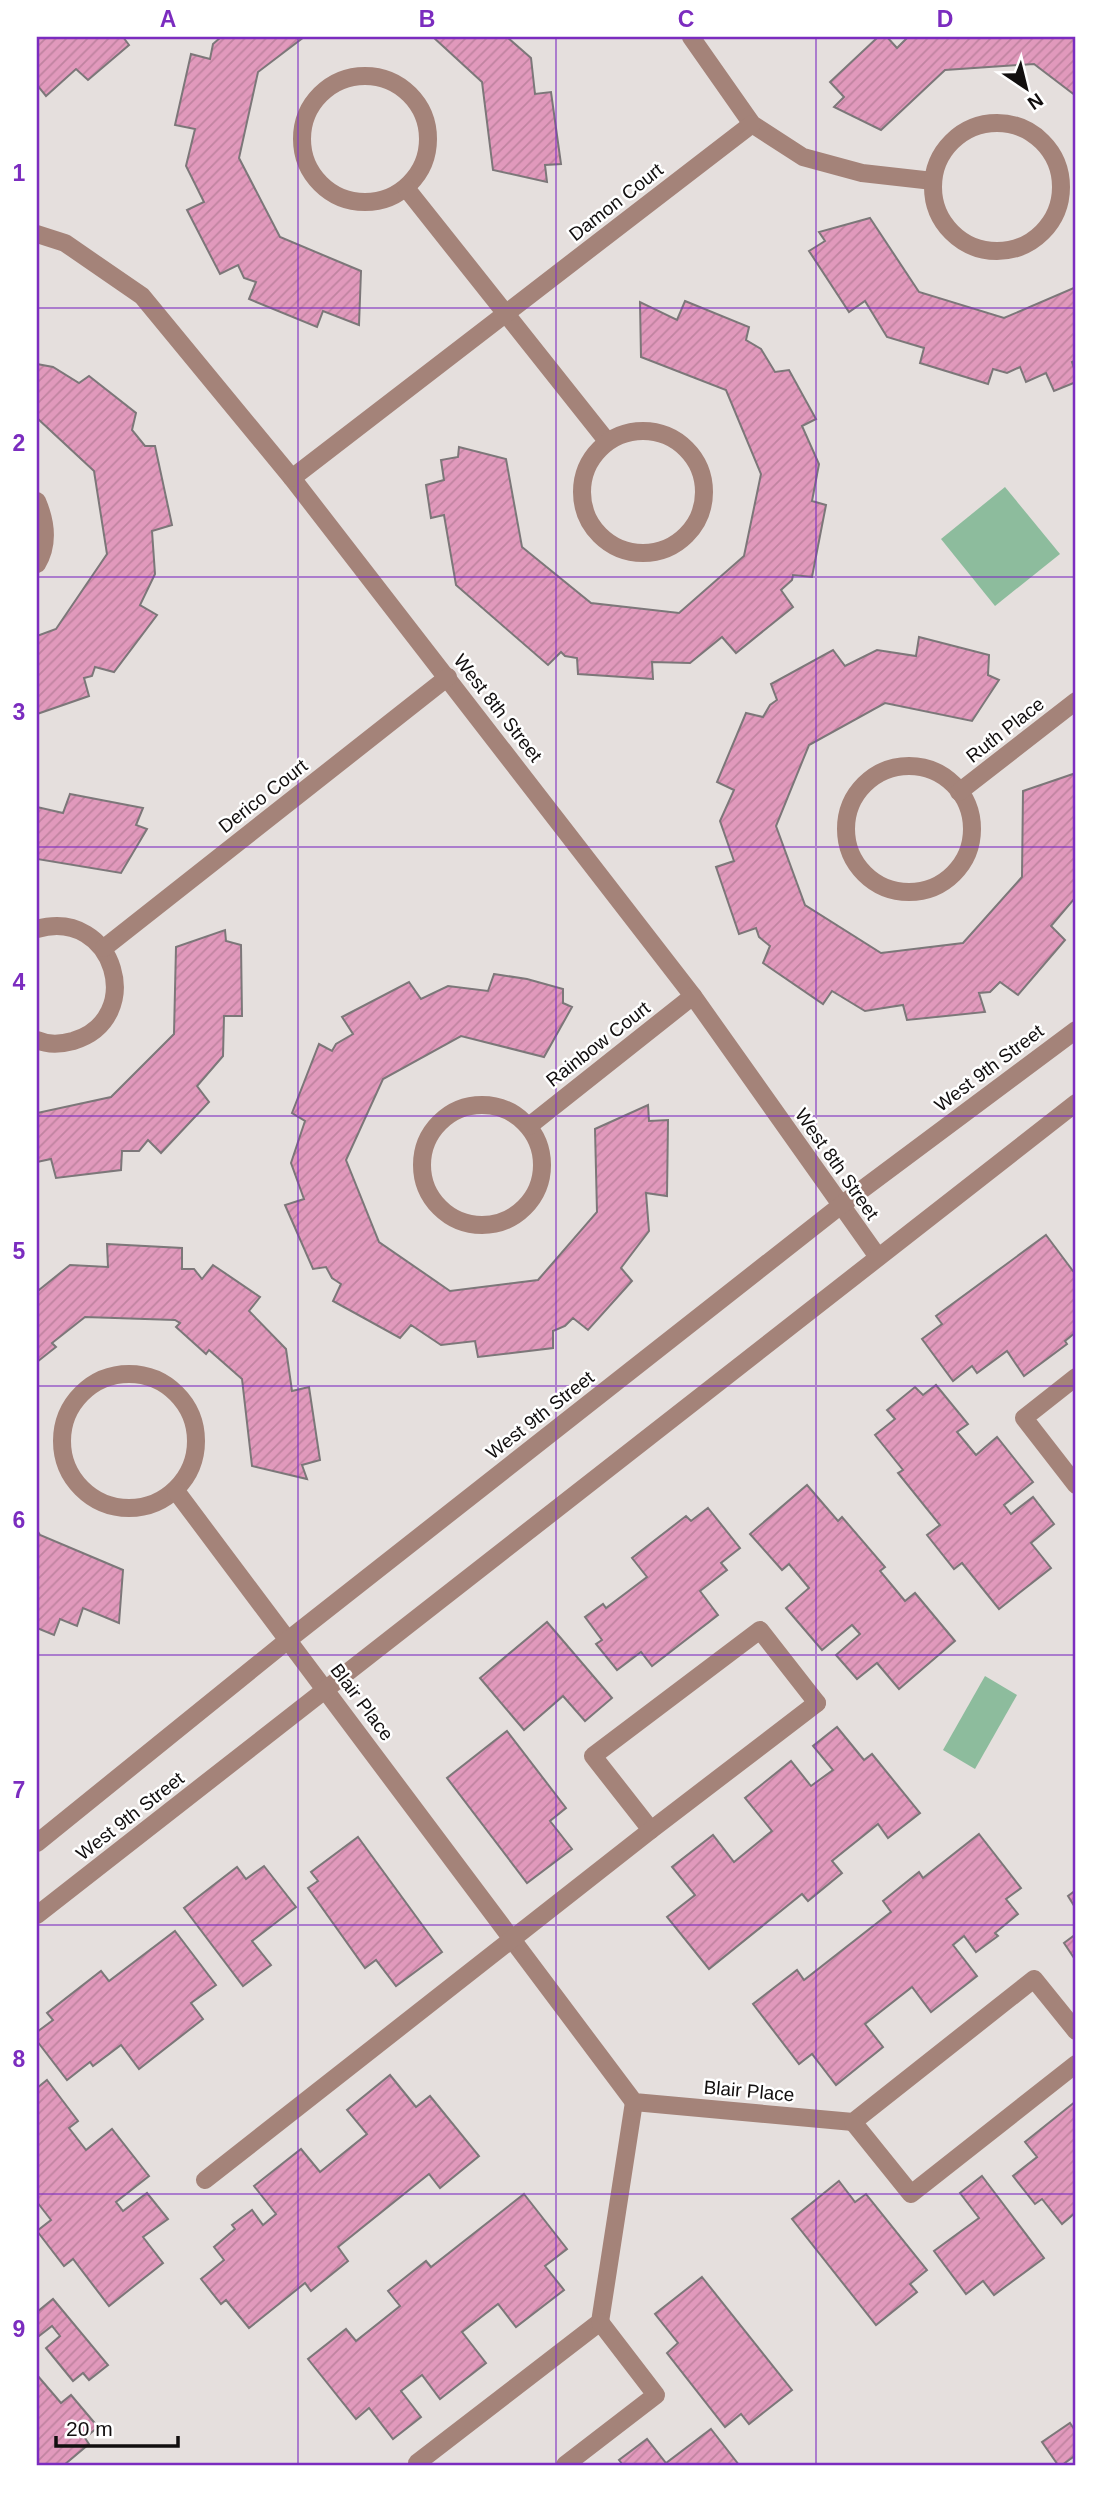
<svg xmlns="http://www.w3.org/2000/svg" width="1113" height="2502" font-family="Arial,sans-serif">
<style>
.park{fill:#8dbc9d}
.building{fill:url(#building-hatch);stroke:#7c7779;stroke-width:2}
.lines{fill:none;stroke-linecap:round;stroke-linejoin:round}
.service{stroke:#a48379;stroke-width:18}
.minor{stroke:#a48379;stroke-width:18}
.tertiary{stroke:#a48379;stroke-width:18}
.grid{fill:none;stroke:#7b2cbf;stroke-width:2;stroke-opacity:0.55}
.labels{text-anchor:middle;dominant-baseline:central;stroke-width:5;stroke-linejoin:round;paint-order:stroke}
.street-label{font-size:19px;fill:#120f0f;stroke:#fff}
.neatline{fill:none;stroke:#7b2cbf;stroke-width:2.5}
.grid-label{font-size:23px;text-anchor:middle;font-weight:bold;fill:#7b2cbf}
</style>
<defs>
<pattern id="building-hatch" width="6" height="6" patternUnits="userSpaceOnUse" patternTransform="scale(1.75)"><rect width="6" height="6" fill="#e199bc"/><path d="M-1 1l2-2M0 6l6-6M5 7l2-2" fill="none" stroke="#c083a0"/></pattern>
</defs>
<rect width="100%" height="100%" fill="#e5dfdd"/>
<g class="park">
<polygon points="1005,487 1060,554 995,606 941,539"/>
<polygon points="985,1676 1017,1695 975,1769 943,1750"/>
</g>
<g class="building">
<polygon points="37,37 123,37 129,45 88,80 76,69 46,96 37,85"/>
<polygon points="221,37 304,37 258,72 239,158 280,237 361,271 359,325 323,311 317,327 249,299 256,282 244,278 238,265 220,274 187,210 204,202 186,166 195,129 175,125 191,54 210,59 213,44"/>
<polygon points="433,37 507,37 531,58 535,94 551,92 561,164 545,165 547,182 493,170 482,82"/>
<polygon points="878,37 887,37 897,48 908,37 1076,37 1076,96 1034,64 945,70 881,130 834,107 844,97 830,82"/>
<polygon points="870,218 919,292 1004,318 1076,287 1076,360 1072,362 1076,374 1076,382 1054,391 1046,373 1026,382 1020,367 1007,373 993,369 988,384 920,363 924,348 887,337 865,301 849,312 809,251 825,241 819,232"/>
<polygon points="685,301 749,327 746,340 761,349 775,372 789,370 816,419 802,426 819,464 812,501 826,505 812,577 793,575 792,580 781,590 793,607 736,653 722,637 690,663 652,662 653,679 578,674 577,658 565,656 561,652 548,665 456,585 444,515 431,518 426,485 444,480 441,460 458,457 459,447 506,459 522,547 591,603 679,613 744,556 761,474 726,390 641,357 640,302 677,320"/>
<polygon points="37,364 53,367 79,383 89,376 136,413 132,430 145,446 155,446 172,525 152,531 155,574 140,605 157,615 114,672 95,667 92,676 84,678 89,696 37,714 37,636 56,629 107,554 94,471 37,418"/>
<polygon points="919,637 989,655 988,675 999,680 972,721 885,703 809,745 776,826 805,905 881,953 963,943 1022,877 1023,791 1076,773 1075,898 1051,926 1065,940 1018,995 1000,982 990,992 979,993 985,1012 907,1020 903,1005 865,1011 832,991 823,1004 763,963 770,946 759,937 756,928 739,934 716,867 734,861 720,821 734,790 717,782 746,713 763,717 770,705 777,700 771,684 833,650 845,666 877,650 916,656"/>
<polygon points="70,794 143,808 136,825 147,829 121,873 37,859 37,807 63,813"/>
<polygon points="225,930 226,941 241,945 242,1016 224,1016 223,1056 197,1086 209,1102 161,1153 148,1140 139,1151 122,1151 121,1170 56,1178 51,1159 37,1162 37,1113 111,1097 174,1034 176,947"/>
<polygon points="494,974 527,979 563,989 563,1003 572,1007 544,1057 461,1036 383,1079 346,1160 379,1242 450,1291 538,1280 597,1212 595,1129 648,1105 649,1121 668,1120 667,1196 646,1193 649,1231 621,1268 632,1281 588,1330 573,1318 565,1326 553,1331 553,1348 478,1357 475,1341 441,1345 411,1325 400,1338 333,1301 341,1284 332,1278 326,1267 313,1269 285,1205 304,1199 291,1163 305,1121 292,1113 319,1044 332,1051 336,1044 353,1034 342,1017 409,982 421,999 448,986 488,991"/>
<polygon points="1046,1235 1073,1271 1076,1269 1076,1332 1065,1341 1067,1344 1024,1376 1007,1351 977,1373 972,1366 953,1381 922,1339 942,1324 936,1316"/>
<polygon points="107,1244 182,1248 182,1269 194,1269 202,1279 213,1265 260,1297 249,1311 286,1349 292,1391 309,1387 320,1460 302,1465 307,1479 252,1466 242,1379 209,1350 206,1354 176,1327 180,1323 175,1320 85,1317 52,1343 56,1347 37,1362 37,1287 39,1290 70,1265 108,1267"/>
<polygon points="936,1385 968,1424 957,1432 976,1455 997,1437 1033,1482 1004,1505 1011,1514 1033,1497 1054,1524 1031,1543 1051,1568 999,1609 962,1563 954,1569 927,1535 940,1525 898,1473 903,1470 875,1435 895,1419 887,1410 915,1387 923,1395"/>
<polygon points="807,1485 838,1521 842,1517 885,1567 880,1571 905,1601 915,1593 955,1641 899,1689 877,1663 857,1679 836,1655 860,1634 852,1625 822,1650 786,1608 809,1588 789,1564 782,1570 750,1534"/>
<polygon points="708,1508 740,1548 721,1563 727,1570 700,1591 718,1615 652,1666 641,1652 617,1670 596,1644 602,1640 585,1617 603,1604 606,1608 647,1577 632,1558 686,1516 691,1521"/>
<polygon points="37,1530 40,1535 123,1570 119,1623 83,1608 77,1626 60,1619 54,1635 37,1628"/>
<polygon points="547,1622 612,1698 585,1721 563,1696 524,1730 480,1678"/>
<polygon points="837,1727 864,1760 872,1754 920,1813 888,1838 878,1824 832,1861 842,1873 808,1901 802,1894 709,1969 667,1917 695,1895 672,1867 713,1835 734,1862 772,1831 745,1798 791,1761 811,1786 833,1770 813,1746"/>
<polygon points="507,1731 566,1808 550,1821 572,1849 527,1883 447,1778"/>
<polygon points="979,1834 1021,1888 1006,1899 1018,1914 995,1933 998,1936 976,1952 964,1936 953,1945 977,1976 931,2012 912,1987 865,2024 883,2047 836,2085 812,2054 799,2064 753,2004 797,1970 804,1980 891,1912 883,1901 919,1872 923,1878"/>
<polygon points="358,1837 442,1952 396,1986 376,1960 365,1968 308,1888 318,1881 311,1872"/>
<polygon points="264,1866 296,1907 252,1941 271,1965 243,1986 184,1908 237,1867 246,1879"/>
<polygon points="1076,1890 1076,1909 1068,1896"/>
<polygon points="175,1931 216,1985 191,2003 203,2019 139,2069 121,2045 93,2066 90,2062 67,2080 37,2041 37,2032 53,2020 47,2013 101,1971 109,1981"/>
<polygon points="1076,1934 1076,1961 1064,1943"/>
<polygon points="390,2075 416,2107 430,2096 479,2156 440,2188 429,2174 338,2247 348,2261 311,2291 305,2283 249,2328 226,2300 221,2304 201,2279 224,2260 214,2247 235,2229 232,2225 252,2210 263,2225 276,2214 254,2186 301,2149 320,2172 367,2134 347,2110"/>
<polygon points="47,2080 78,2121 69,2128 86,2150 112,2129 149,2176 116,2202 123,2211 147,2193 168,2219 143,2237 163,2263 109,2306 73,2259 64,2266 37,2231 51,2220 37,2202 37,2088"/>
<polygon points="1076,2101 1076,2212 1062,2224 1042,2199 1035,2204 1013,2176 1037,2157 1025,2142"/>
<polygon points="982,2176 1044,2258 994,2295 983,2281 966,2294 934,2251 979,2218 960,2193"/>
<polygon points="839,2181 855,2202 866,2194 927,2270 910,2284 917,2292 876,2325 792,2219"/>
<polygon points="524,2194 567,2249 545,2266 564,2290 516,2327 498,2304 462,2332 486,2363 440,2399 422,2375 401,2391 421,2417 393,2439 369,2408 356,2419 308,2359 346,2329 356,2341 400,2306 388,2291 426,2261 431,2267"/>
<polygon points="702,2277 792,2390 749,2424 741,2414 725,2427 667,2353 678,2343 655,2314"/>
<polygon points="53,2299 108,2365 89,2380 83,2373 73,2381 46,2348 60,2336 52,2326 39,2336 37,2333 37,2312"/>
<polygon points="37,2375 61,2403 71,2395 98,2427 85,2438 89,2444 64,2465 37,2465"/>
<polygon points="1070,2423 1076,2432 1076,2455 1062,2465 1058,2465 1042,2442"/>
<polygon points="711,2429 739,2465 623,2465 619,2460 647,2439 666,2463"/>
</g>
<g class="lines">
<g class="service">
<polyline points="1076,1377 1024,1418 1076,1485"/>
<polyline points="651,1830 593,1756 760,1630 817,1703"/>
<polyline points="419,2465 417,2463 600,2322 634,2102"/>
<polyline points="565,2465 656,2395 600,2322"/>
</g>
<g class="minor">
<polyline points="691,37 752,124 803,157 862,173 933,181"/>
<circle cx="365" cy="139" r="63"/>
<circle cx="997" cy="187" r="64"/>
<polyline points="406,188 607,441"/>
<polyline points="37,234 65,243 142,296 292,478 693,996 878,1257"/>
<circle cx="643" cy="492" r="61"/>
<polyline points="292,478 752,124"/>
<path d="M37 501C46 522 49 544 37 564"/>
<circle cx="909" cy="829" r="63"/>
<polyline points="959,792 1076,701"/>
<path d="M37 929C115 907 147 1019 73 1041 62 1044 48 1045 37 1040"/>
<polyline points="104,948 448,677"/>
<circle cx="482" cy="1165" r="60"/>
<polyline points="529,1126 693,996"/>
<circle cx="129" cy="1441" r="67"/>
<polyline points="176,1491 634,2102 853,2122 1034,1979 1076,2031"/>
<polyline points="853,2122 911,2194 1076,2064"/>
<polyline points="205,2180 651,1830 817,1703"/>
</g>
<g class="tertiary">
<polyline points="37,1843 288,1640 840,1206 1076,1030"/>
<polyline points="37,1915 1076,1103"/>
</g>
</g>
<path class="grid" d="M298 37V2465M556 37V2465M816 37V2465M37 308H1076M37 577H1076M37 847H1076M37 1116H1076M37 1386H1076M37 1655H1076M37 1925H1076M37 2194H1076"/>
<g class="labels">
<g class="street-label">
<text transform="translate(616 202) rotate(-38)">Damon Court</text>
<text transform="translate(498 708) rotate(52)">West 8th Street</text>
<text transform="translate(1005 730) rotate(-38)">Ruth Place</text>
<text transform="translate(263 796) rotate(-38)">Derico Court</text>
<text transform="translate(598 1044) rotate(-38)">Rainbow Court</text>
<text transform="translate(989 1068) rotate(-37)">West 9th Street</text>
<text transform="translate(837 1164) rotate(55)">West 8th Street</text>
<text transform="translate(540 1415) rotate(-38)">West 9th Street</text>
<text transform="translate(362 1702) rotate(53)">Blair Place</text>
<text transform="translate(130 1816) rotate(-38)">West 9th Street</text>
<text transform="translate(749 2091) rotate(5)">Blair Place</text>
</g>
</g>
<rect width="1113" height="2502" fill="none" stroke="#ffffff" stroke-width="77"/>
<g transform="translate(1026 88) rotate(145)" stroke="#ffffff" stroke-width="5" paint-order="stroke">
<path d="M0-5L12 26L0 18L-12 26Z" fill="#120f0f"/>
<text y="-10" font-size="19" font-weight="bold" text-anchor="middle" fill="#120f0f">N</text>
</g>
<path d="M56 2436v10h122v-10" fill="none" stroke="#120f0f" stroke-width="3.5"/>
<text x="66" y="2436" font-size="21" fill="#120f0f" stroke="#ffffff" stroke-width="5" paint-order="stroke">20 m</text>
<rect x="38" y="38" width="1036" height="2426" class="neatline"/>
<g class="grid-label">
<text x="168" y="27">A</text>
<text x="427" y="27">B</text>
<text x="686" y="27">C</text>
<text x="945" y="27">D</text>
<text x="19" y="181">1</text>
<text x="19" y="451">2</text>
<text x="19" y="720">3</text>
<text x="19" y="990">4</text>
<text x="19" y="1259">5</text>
<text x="19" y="1528">6</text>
<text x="19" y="1798">7</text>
<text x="19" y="2067">8</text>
<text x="19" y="2337">9</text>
</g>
</svg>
